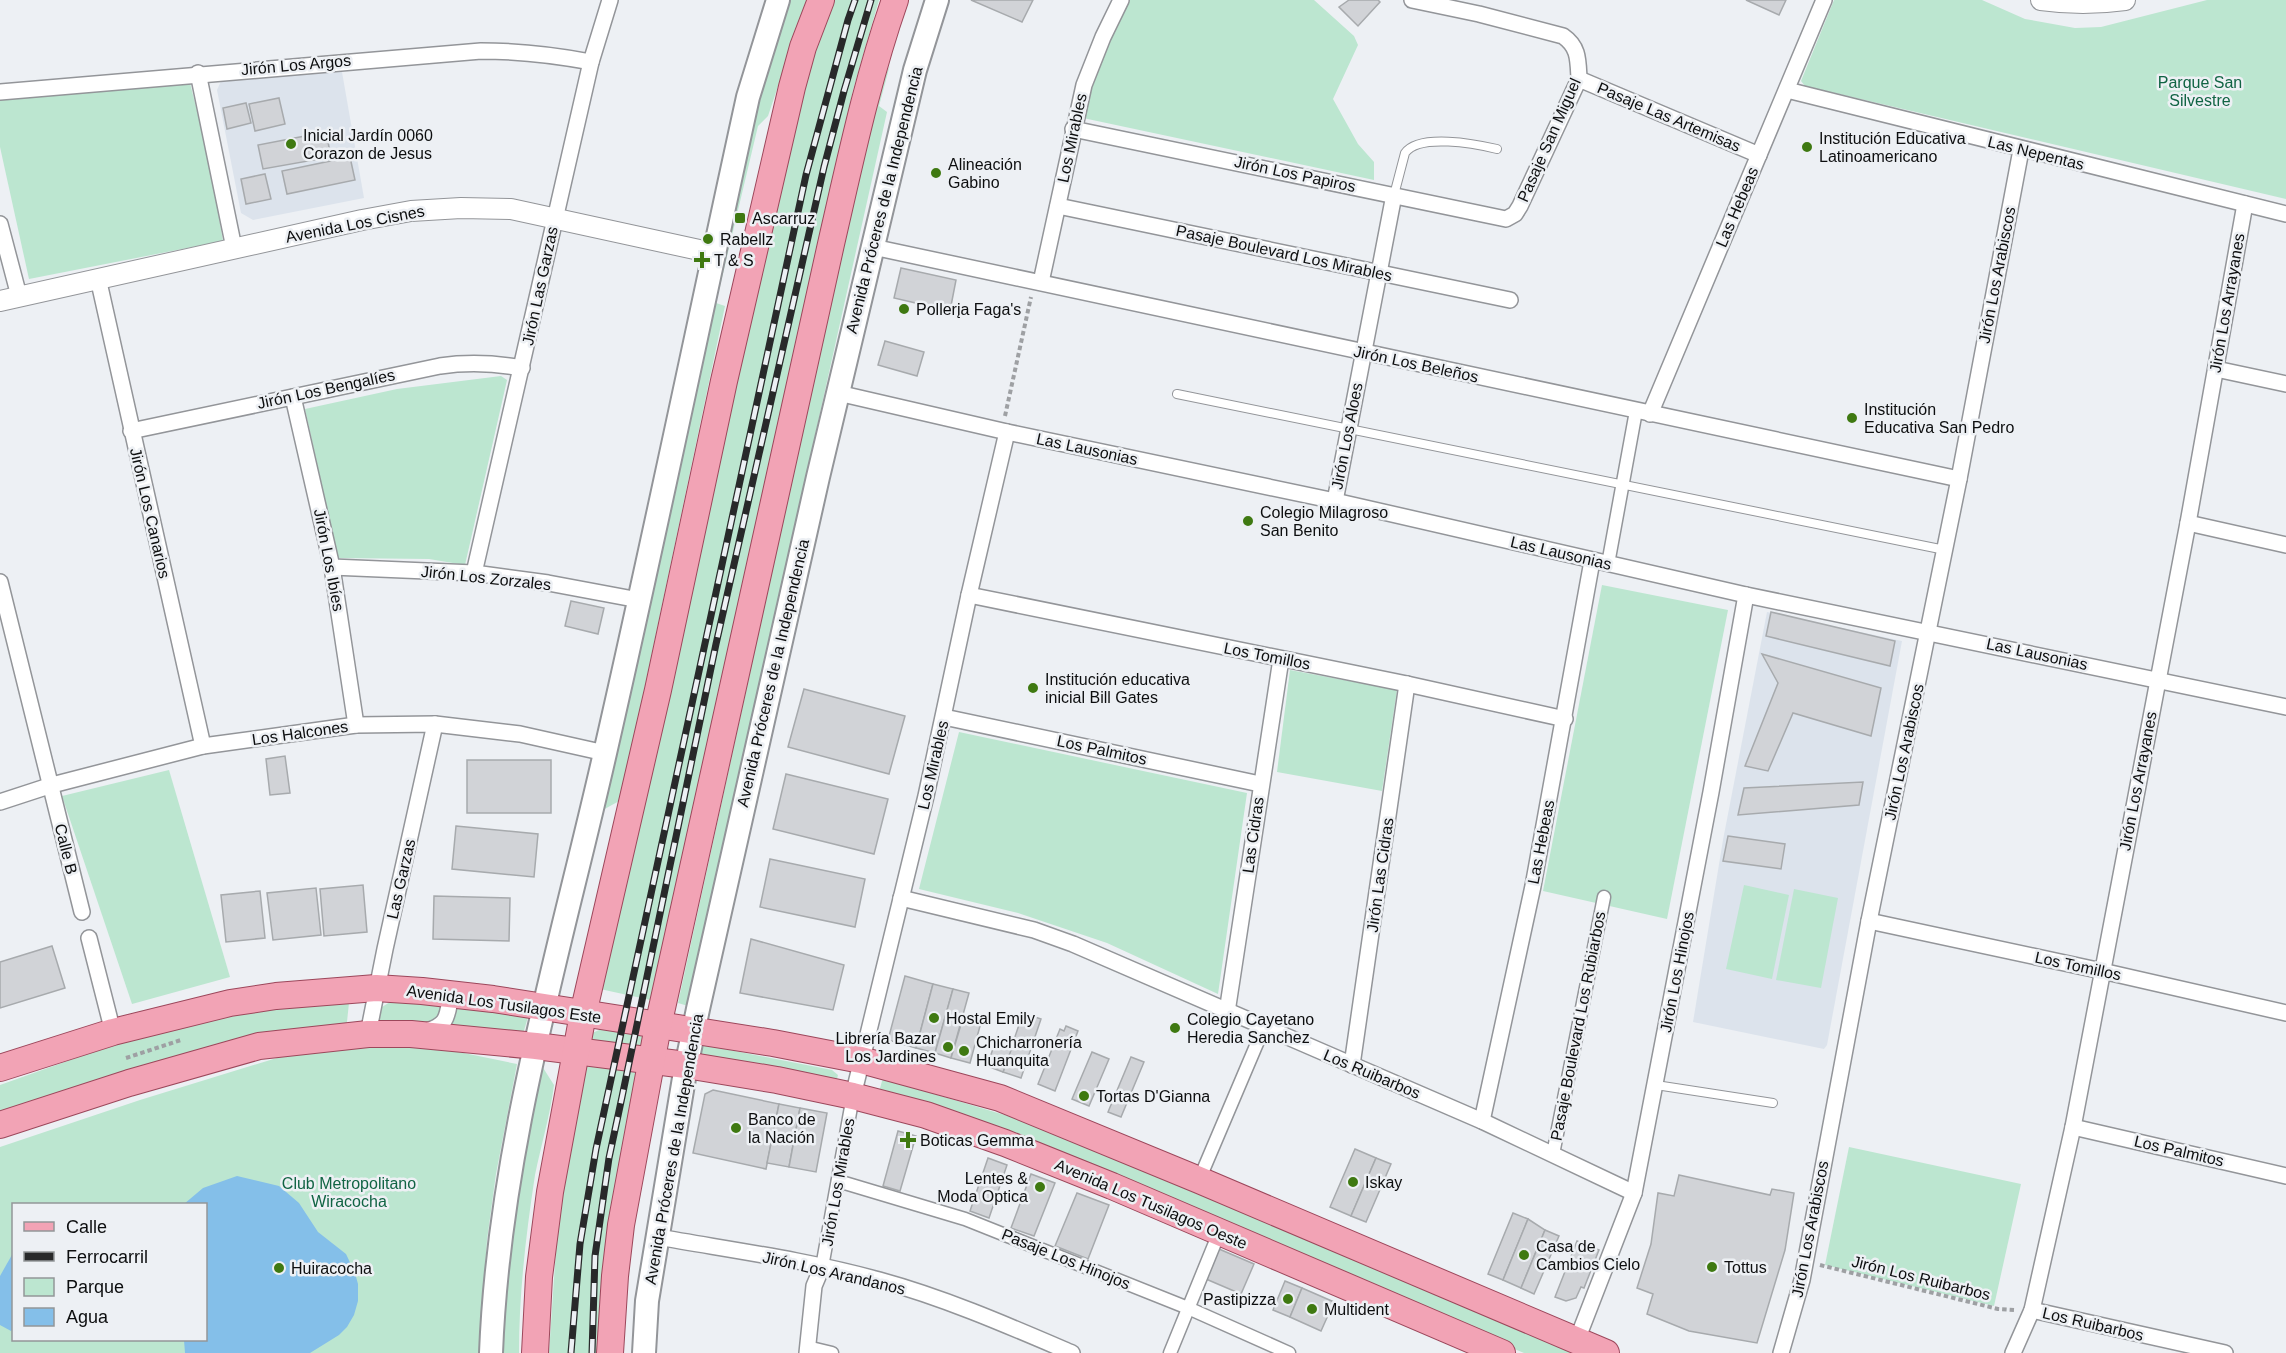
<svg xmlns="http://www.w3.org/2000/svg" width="2286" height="1353" font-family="Arial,sans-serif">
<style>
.built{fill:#dce3ec}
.green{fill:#bce6d0;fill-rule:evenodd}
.water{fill:#84bfe9}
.building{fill:#d1d3d7;stroke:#a7aaad;stroke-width:1.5}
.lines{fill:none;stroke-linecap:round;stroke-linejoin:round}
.service-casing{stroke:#939599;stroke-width:10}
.pedestrian-casing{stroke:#939599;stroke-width:15}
.minor-casing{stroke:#939599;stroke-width:18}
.tertiary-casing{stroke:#939599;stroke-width:22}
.secondary-casing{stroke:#939599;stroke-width:26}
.primary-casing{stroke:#9c475b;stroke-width:28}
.path{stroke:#9ea0a3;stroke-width:4;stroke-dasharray:4.5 3;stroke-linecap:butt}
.service{stroke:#fff;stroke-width:8}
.pedestrian{stroke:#fff;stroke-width:12}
.minor{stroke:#fff;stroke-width:15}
.tertiary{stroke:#fff;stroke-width:20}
.secondary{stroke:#fff;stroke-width:22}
.primary{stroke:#f2a3b5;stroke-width:26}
.rail-casing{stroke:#28292a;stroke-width:7}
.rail{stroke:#edf0f4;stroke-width:4.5;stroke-dasharray:14;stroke-linecap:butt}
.poi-dot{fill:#3f7911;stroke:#edf0f4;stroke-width:2}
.labels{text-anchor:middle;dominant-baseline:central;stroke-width:5;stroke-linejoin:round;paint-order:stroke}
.street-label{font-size:16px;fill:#0d0e0f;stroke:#edf0f4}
.park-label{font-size:16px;fill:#116444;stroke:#edf0f4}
.poi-label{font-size:16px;fill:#0d0e0f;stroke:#edf0f4;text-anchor:start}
</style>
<rect width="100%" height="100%" fill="#edf0f4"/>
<g class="built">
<polygon points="342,72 364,198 253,220 241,213 217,90 222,79"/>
<polygon points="1767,612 1902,641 1827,1045 1824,1049 1693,1022 1723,840"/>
</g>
<g class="green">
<polygon points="787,0 807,0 768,116 758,126 716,303 725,306 621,800 601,811 749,128"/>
<polygon points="833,0 879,0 853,90 655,1001 600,989 802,90"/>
<path d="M1130 0H1314L1354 36 1358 45 1333 99 1358 144 1374 162V180L1083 118C1095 76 1109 38 1130 0Z"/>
<polygon points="1834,0 1982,0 2025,19 2075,28 2101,27 2207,0 2286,0 2286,199 1805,86 1801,81"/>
<polygon points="890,65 879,106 887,112 688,1006 678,1003 874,103"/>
<polygon points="189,79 209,159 223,241 29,279 0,147 0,99"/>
<polygon points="501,376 507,380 465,565 429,559 338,558 305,409 397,389"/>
<polygon points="1602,585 1728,610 1667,919 1543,891"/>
<polygon points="1290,670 1397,690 1382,791 1277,772"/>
<polygon points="959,732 1247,793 1218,994 1107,943 1018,913 919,889"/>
<polygon points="169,770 230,977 132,1004 62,796"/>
<polygon points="1744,885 1789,895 1772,979 1726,969"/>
<polygon points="1794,889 1838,898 1821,988 1776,980"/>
<polygon points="390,1002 443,1003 528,1017 523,1034 379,1022 382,1007"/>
<polygon points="317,1003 349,1003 346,1031 0,1116 0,1085 132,1038 233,1012"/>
<polygon points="604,1028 642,1035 648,1040 647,1047 590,1044 592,1033"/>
<polygon points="704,1045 832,1070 838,1075 836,1083 700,1056"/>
<path d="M404 1046 459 1052 517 1064 496 1174 487 1240 479 1353H0V1147L140 1100 280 1057 341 1047ZM14 1204H206V1340H14Z"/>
<path d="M540 1063 554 1085C550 1116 541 1145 535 1175 526 1234 519 1293 519 1353H497L502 1274Z"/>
<polygon points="584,1064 637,1073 601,1353 549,1353 558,1219"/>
<polygon points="884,1079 1018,1119 1577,1353 1524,1353 1049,1154 879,1092 882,1081"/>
<polygon points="1849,1147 2021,1184 1994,1306 1825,1265"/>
</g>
<g class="water">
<polygon points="237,1176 279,1186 299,1203 318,1232 346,1254 355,1273 358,1284 358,1301 354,1315 347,1327 339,1335 310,1353 185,1353 184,1340 206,1340 206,1204 184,1204 203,1188"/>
<polygon points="13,1253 14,1328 11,1331 0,1325 0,1276"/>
</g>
<g class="building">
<polygon points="971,0 1033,0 1022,22"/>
<polygon points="1349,0 1378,0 1380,2 1358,26 1339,7"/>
<polygon points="1746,0 1786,0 1779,15"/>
<polygon points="279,98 285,124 255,131 249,104"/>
<polygon points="246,103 251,123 227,129 223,108"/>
<polygon points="326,132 331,157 263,169 258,145"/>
<polygon points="350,157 355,180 287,194 282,171"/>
<polygon points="265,174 271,199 246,204 241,179"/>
<polygon points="901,268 956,280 950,311 894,298"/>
<polygon points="885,341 924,352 917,376 878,365"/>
<polygon points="571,601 604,608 598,634 565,626"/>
<polygon points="1771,612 1895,641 1890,666 1766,636"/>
<polygon points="1762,654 1881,688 1871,736 1793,713 1768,771 1745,766 1778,683"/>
<polygon points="804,689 905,716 889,774 788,747"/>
<polygon points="285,756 290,793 270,795 266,759"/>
<rect x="467" y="760" width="84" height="53"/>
<polygon points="786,774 888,799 874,854 773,829"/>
<polygon points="1863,782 1859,805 1738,815 1744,788"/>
<polygon points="456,826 538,834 534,877 452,869"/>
<polygon points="1728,836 1785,844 1781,869 1723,861"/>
<polygon points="770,859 865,879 855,927 760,907"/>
<polygon points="363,885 367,932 324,936 320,889"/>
<polygon points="316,888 321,935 273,940 267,893"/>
<polygon points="260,891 265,938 226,942 221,895"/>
<polygon points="434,896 510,898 509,941 433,939"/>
<polygon points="751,939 844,965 833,1010 740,993"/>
<polygon points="52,946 65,988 0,1008 0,962"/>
<polygon points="905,976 933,984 916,1048 888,1040"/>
<polygon points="933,984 953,989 935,1053 916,1048"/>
<polygon points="953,989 969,993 951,1058 935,1053"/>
<polygon points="1023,1013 1041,1019 1021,1078 1003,1072"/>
<polygon points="962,1021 980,1026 970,1063 951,1058"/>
<polygon points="1066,1026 1078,1031 1055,1091 1038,1084 1060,1029 1064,1031"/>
<polygon points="996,1040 1013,1045 1003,1072 987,1066"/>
<polygon points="1092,1052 1109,1059 1089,1106 1072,1099"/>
<polygon points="1131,1057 1144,1062 1121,1117 1108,1112"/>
<polygon points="713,1090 779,1104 766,1169 693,1153 705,1094"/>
<polygon points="779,1104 800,1108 789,1167 767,1163"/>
<polygon points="800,1108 827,1113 816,1172 789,1167"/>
<polygon points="898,1131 916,1136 900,1191 883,1186"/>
<polygon points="1355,1149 1376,1158 1351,1216 1330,1207"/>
<polygon points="988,1158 1007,1165 989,1218 970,1211"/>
<polygon points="1376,1158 1391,1164 1366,1222 1351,1216"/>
<polygon points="1031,1174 1055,1183 1034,1236 1011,1228"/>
<polygon points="1679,1175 1770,1195 1772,1189 1794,1193 1785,1250 1757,1343 1689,1331 1647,1314 1653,1294 1637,1288 1651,1244 1658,1193 1674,1196"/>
<polygon points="1077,1193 1109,1205 1088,1259 1055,1246"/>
<polygon points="1513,1213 1528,1219 1503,1280 1488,1274"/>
<polygon points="1528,1219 1545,1230 1521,1288 1503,1280"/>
<polygon points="1545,1230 1559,1236 1534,1294 1521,1288"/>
<polygon points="1577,1241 1599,1250 1584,1288 1581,1287 1576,1298 1566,1301 1555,1297"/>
<polygon points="1219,1249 1254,1264 1241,1294 1206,1279"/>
<polygon points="1285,1281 1302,1288 1290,1317 1273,1310"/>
<polygon points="1302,1288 1334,1302 1321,1331 1290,1317"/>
</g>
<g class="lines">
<g class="service-casing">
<g id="service">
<path d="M1394 195 1405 153C1419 133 1476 144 1497 149"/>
<polyline points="1177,394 1945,550"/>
<polyline points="1656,1085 1773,1103"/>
</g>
</g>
<g class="pedestrian-casing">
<g id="pedestrian">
<polyline points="1608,564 1636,411"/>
<polyline points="1553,1154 1604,897"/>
<polyline points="1199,1180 1264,1027"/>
<polyline points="838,1181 965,1219 1188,1308 1289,1353"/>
<polyline points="822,1267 853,1096"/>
<polyline points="807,1347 832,1353"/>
<polyline points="1170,1353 1219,1233"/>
</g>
</g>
<g class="minor-casing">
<g id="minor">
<polyline points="198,73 234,248"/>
<polyline points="1579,79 1759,155"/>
<polyline points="1787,90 2286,214"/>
<path d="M0 92 481 51C518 51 554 55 591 62"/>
<path d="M1073 129 1506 219 1515 214 1520 206 1579 79C1578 60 1579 47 1563 36L1479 14 1412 0"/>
<polyline points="1058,206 1510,300"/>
<polyline points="0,224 19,296"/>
<polyline points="873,247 1959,479"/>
<polyline points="98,278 203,746"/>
<polyline points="1041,282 1084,85 1103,37 1121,0"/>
<polyline points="2216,369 2286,384"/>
<polyline points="838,393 1007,432 1335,501 1746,595 2286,707"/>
<polyline points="293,397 332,567 356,725"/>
<polyline points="1650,414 1824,0"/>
<path d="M131 431 440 366C468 362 494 363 522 368"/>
<polyline points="1335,501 1394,195"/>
<polyline points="2188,523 2286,545"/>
<polyline points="332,567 474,573 548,583 639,600"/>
<polyline points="474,573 591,62 610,0"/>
<polyline points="0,582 82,912"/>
<polyline points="969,595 1407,684 1565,719"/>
<polyline points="944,717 1260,784"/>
<polyline points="0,802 52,785 203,746 356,725 435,724 520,734 605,753"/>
<polyline points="901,898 1034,930 1073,944 1482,1121 1634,1193"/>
<polyline points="1869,921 2102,971 2286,1013"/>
<polyline points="89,938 113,1032"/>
<polyline points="1227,1012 1281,659"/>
<path d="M426 1031C449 1025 447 1015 451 994"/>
<polyline points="368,1034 385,949 435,724"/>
<polyline points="1352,1065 1407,684"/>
<polyline points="853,1096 926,796 969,595 1007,432"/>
<polyline points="1482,1121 1533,886 1592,561"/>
<polyline points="2073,1127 2286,1176"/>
<path d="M658 1237C731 1250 807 1260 879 1280 945 1298 1009 1326 1072 1353"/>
<polyline points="2032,1310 2225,1353"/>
<polyline points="1577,1340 1634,1193 1711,792 1746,595"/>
<polyline points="807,1353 814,1286 822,1267"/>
<polyline points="1781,1353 1802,1280 1869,921 1959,479 2021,150"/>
<polyline points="2013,1353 2032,1310 2073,1127 2188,523 2245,204"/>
</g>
</g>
<g class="tertiary-casing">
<g id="tertiary">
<path d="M2041 0C2070 4 2096 4 2125 0"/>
<polyline points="0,301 362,220 411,211 461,208 511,209 713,253"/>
</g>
</g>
<g class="secondary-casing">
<g id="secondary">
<path d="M491 1353C499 1148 560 951 605 753 655 535 700 316 748 97L778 0"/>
<polyline points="644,1353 647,1301 685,1072 698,1009 818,477 915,70 937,0"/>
</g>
</g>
<g class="primary-casing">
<g id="primary">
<polyline points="0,1068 113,1032 230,1003 276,996 376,988 422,991 493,999 773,1043 861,1060 1000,1098 1199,1180 1606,1353"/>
<polyline points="0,1125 129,1083 259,1046 368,1034 411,1034 536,1046 686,1065 777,1080 853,1096 926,1115 1005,1143 1112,1186 1502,1353"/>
<polyline points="535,1353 539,1277 550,1192 583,1014 658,690 724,381 792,87 803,47 821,0"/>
<path d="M610 1353 615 1276 621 1225 658 1026 831 244C850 162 867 80 895 0"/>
</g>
</g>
<g class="path">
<polyline points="1005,416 1031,297"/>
<polyline points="126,1058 181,1040"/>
<polyline points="1820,1265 1998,1309 2014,1310"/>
</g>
<use href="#service" class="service"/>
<use href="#pedestrian" class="pedestrian"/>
<use href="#minor" class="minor"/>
<use href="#tertiary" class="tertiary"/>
<use href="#secondary" class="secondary"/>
<use href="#primary" class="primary"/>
<g class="rail-casing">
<g id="rail">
<polyline points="571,1353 580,1244 596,1149 806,175 848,20 855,0"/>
<polyline points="592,1353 595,1256 609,1158 622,1097 716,644 824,167 844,91 871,0"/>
</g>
</g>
<use href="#rail" class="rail"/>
</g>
<g class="poi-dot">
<circle cx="291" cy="144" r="6"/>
<circle cx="1807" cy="147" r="6"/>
<circle cx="936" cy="173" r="6"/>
<rect x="734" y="212" width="12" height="12" rx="3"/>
<circle cx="708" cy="239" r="6"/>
<path d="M699 251h6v6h6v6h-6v6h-6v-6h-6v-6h6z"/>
<circle cx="904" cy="309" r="6"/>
<circle cx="1852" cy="418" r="6"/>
<circle cx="1248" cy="521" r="6"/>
<circle cx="1033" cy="688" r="6"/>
<circle cx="934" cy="1018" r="6"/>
<circle cx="1175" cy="1028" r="6"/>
<circle cx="948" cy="1047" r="6"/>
<circle cx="964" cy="1051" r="6"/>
<circle cx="1084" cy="1096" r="6"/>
<circle cx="736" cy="1128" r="6"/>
<path d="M905 1131h6v6h6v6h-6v6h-6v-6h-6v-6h6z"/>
<circle cx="1353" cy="1182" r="6"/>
<circle cx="1040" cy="1187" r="6"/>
<circle cx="1524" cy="1255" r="6"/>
<circle cx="1712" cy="1267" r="6"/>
<circle cx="279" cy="1268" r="6"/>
<circle cx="1288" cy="1299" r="6"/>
<circle cx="1312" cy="1309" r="6"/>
</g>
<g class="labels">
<g class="street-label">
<text transform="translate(296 65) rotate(-5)">Jirón Los Argos</text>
<text transform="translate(1669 117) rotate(23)">Pasaje Las Artemisas</text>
<text transform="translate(1072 138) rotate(-78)">Los Mirables</text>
<text transform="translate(1549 140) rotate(-66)">Pasaje San Miguel</text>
<text transform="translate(2036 153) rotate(14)">Las Nepentas</text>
<text transform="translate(1295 174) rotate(12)">Jirón Los Papiros</text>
<text transform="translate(884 200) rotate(-76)">Avenida Próceres de la Independencia</text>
<text transform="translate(1737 207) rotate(-67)">Las Hebeas</text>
<text transform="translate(355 224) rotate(-11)">Avenida Los Cisnes</text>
<text transform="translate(1284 253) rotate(12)">Pasaje Boulevard Los Mirables</text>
<text transform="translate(1997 275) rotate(-79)">Jirón Los Arabiscos</text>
<text transform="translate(540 286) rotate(-78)">Jirón Las Garzas</text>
<text transform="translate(2227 303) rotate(-80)">Jirón Los Arrayanes</text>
<text transform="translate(1416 364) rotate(12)">Jirón Los Beleños</text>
<text transform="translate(326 389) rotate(-12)">Jirón Los Bengalíes</text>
<text transform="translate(1347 436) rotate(-79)">Jirón Los Aloes</text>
<text transform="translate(1087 449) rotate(12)">Las Lausonias</text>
<text transform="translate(150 513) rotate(77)">Jirón Los Canarios</text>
<text transform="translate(1561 553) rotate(13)">Las Lausonias</text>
<text transform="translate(329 560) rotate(79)">Jirón Los Ibíes</text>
<text transform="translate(486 578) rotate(6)">Jirón Los Zorzales</text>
<text transform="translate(2037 654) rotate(12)">Las Lausonias</text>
<text transform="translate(1267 656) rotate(11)">Los Tomillos</text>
<text transform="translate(773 673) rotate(-77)">Avenida Próceres de la Independencia</text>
<text transform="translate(300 733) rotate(-8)">Los Halcones</text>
<text transform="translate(1102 750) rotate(12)">Los Palmitos</text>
<text transform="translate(1904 752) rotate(-78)">Jirón Los Arabiscos</text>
<text transform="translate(933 765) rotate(-77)">Los Mirables</text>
<text transform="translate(2138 781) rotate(-79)">Jirón Los Arrayanes</text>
<text transform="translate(1253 835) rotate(-82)">Las Cidras</text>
<text transform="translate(1541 842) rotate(-79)">Las Hebeas</text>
<text transform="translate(66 849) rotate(76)">Calle B</text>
<text transform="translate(1380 875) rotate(-82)">Jirón Las Cidras</text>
<text transform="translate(401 879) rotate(-77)">Las Garzas</text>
<text transform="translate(2078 966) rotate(12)">Los Tomillos</text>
<text transform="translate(1677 972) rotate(-79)">Jirón Los Hinojos</text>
<text transform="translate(504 1004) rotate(8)">Avenida Los Tusilagos Este</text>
<text transform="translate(1578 1026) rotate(-79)">Pasaje Boulevard Los Rubiarbos</text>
<text transform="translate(1372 1074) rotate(23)">Los Ruibarbos</text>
<text transform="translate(674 1149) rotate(-80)">Avenida Próceres de la Independencia</text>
<text transform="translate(2179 1151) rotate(13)">Los Palmitos</text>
<text transform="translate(838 1182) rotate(-80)">Jirón Los Mirables</text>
<text transform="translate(1151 1204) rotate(23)">Avenida Los Tusilagos Oeste</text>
<text transform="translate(1810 1229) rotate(-79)">Jirón Los Arabiscos</text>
<text transform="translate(1066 1259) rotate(22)">Pasaje Los Hinojos</text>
<text transform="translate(834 1273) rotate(13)">Jirón Los Arandanos</text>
<text transform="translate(1921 1278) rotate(14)">Jirón Los Ruibarbos</text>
<text transform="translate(2093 1324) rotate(13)">Los Ruibarbos</text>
</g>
<g class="park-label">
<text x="2200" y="82">Parque San<tspan x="2200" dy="18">Silvestre</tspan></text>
<text x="349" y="1183">Club Metropolitano<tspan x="349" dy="18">Wiracocha</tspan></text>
</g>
<g class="poi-label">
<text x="303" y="135">Inicial Jardín 0060<tspan x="303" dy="18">Corazon de Jesus</tspan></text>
<text x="1819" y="138">Institución Educativa<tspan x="1819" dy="18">Latinoamericano</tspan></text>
<text x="948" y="164">Alineación<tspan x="948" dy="18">Gabino</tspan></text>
<text x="752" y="218">Ascarruz</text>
<text x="720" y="239">Rabellz</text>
<text x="714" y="260">T &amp; S</text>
<text x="916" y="309">Pollerįa Faga's</text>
<text x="1864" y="409">Institución<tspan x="1864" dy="18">Educativa San Pedro</tspan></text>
<text x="1260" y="512">Colegio Milagroso<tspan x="1260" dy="18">San Benito</tspan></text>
<text x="1045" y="679">Institución educativa<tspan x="1045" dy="18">inicial Bill Gates</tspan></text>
<text x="946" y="1018">Hostal Emily</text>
<text x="1187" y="1019">Colegio Cayetano<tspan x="1187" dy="18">Heredia Sanchez</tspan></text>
<text x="936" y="1038" text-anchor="end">Librería Bazar<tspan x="936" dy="18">Los Jardines</tspan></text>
<text x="976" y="1042">Chicharronería<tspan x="976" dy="18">Huanquita</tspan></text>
<text x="1096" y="1096">Tortas D'Gianna</text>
<text x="748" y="1119">Banco de<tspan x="748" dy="18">la Nación</tspan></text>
<text x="920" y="1140">Boticas Gemma</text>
<text x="1028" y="1178" text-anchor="end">Lentes &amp;<tspan x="1028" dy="18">Moda Optica</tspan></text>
<text x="1365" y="1182">Iskay</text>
<text x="1536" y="1246">Casa de<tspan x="1536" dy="18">Cambios Cielo</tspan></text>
<text x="1724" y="1267">Tottus</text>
<text x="291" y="1268">Huiracocha</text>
<text x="1276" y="1299" text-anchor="end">Pastipizza</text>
<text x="1324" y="1309">Multident</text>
</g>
</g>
<rect x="12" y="1203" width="195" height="138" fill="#edf0f4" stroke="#939698" stroke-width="1.5"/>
<rect x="24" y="1222" width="30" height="9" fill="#f2a3b5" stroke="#939698" stroke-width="1.5"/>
<text x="66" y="1233" font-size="18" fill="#0d0e0f">Calle</text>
<rect x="24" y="1252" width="30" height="9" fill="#28292a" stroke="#939698" stroke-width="1.5"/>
<text x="66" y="1263" font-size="18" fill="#0d0e0f">Ferrocarril</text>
<rect x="24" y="1278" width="30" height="18" fill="#bce6d0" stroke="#939698" stroke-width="1.5"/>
<text x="66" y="1293" font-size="18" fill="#0d0e0f">Parque</text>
<rect x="24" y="1308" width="30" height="18" fill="#84bfe9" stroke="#939698" stroke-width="1.5"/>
<text x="66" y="1323" font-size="18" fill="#0d0e0f">Agua</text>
</svg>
